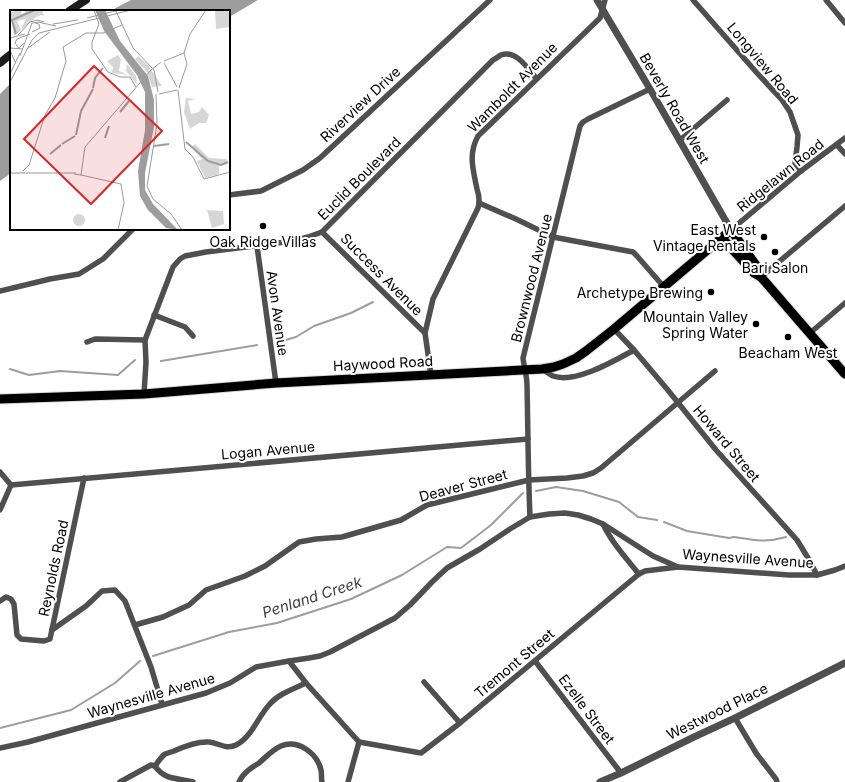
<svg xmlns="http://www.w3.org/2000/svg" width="845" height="782" font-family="Inter,sans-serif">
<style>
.water{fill:#9d9d9d}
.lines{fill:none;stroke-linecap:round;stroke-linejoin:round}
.stream{stroke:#9d9d9d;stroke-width:2}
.primary-casing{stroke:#dbdbdb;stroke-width:11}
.minor{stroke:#4f4f4f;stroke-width:5.5}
.tertiary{stroke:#4f4f4f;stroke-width:7}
.secondary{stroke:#1c1c1c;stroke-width:8}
.primary{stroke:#000;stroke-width:9}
.poi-dot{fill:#000;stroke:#fff;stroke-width:1.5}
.labels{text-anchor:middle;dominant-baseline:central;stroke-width:4;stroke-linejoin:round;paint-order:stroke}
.street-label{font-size:14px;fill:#000;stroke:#fff}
.poi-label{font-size:14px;fill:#000;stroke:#fff;text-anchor:end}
.water-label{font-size:15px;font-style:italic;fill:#3e3e3e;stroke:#fff}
.inset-river{fill:none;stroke:#9d9d9d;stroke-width:2}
.inset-road{fill:none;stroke:#999;stroke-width:1}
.view{fill:#d62828;fill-opacity:0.15;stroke:#d62828;stroke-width:2}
.inset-edge{fill:none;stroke:#000;stroke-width:2}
</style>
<rect width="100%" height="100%" fill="#fff"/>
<g class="water">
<polygon points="131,0 258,0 229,17 229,11 110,11"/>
<polygon points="11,83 11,173 0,181 0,94"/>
</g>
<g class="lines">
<g class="stream">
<polyline points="279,342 296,337 314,326 351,313 373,302"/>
<polyline points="161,361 257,345"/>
<polyline points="10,369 29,375 60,371 118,375 135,360"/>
<polyline points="536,491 556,487 583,491 619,502 638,517 657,520"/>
<path d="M664 522 687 531 729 538 734 537C753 540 766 543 786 537"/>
<polyline points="153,656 229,632 277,623 351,599 402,575 447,547 461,548 491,525 523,493"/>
<polyline points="0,728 71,710 115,683 140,661"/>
</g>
<g class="primary-casing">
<g id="primary">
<polyline points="722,238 754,273 761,277 845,374"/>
<polyline points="0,399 144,394 276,383 542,369 554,367 563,364 576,358 586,351 614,329 731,230 758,268 761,277"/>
</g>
</g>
<g class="minor">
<polyline points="693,0 757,73 782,100 790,112 798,135 797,147 795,163 801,171"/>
<polyline points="826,0 845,23"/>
<polyline points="679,141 727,100"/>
<polyline points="837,145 845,154"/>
<polyline points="229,195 261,191 303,170 320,158 490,0"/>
<polyline points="479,203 516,219 553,237 633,252 637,256 664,287"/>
<polyline points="731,230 801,171 845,138"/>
<polyline points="322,232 425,333"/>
<polyline points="257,246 276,383"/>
<polyline points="761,277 845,206"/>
<polyline points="0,291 50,279 79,274 103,259 133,229"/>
<polyline points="154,315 185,327 193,336"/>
<polyline points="614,329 634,350 667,389 716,450 797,540 808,558 817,575"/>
<polyline points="810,333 845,303"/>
<polyline points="87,342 95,339 145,340"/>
<path d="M542 369C545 371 549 374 553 376 575 384 614 361 634 350"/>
<path d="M431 375 425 333 433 299 478 208C480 201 479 195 477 189 473 169 468 154 478 136L600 18 605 0"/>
<path d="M144 394 146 362 145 340 173 267 180 259 185 256 206 252 293 241 308 237 322 232 493 60C496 59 499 56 501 55 516 49 528 69 536 78"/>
<polyline points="0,472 11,485 0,510"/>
<polyline points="11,485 528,439"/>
<path d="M530 517C528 473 528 429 527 385 527 376 524 367 523 358L580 126 583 122 588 119 650 89"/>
<path d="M603 524C612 543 626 558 639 574"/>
<polyline points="0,601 6,597 11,599 14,604 17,635 21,639 44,641 50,639 84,478"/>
<polyline points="135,625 163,617 189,605 206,590 220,585 245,576 265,566 299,542 316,539 342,537 401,520 427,505 529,480 567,478 583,476 593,473 601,468 715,371"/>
<polyline points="52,630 86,606 102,591 115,590 125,601 134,624 151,667 162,704"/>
<polyline points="289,661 306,683 359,742"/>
<polyline points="535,661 621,773"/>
<polyline points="424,682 460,723"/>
<polyline points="735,718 756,753 776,779 777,782"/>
<polyline points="359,742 421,753 460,723 639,574 645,571 678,567"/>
<polyline points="0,748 28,742 206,693 230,683 256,667 289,661 309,658 320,656 330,652 395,618 410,605 432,582 447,568 480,549 510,529 530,517 549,514 565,513 578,515 591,519 603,524 653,556 678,567 789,575 817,575 835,570 845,566"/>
<polyline points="120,782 151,765 155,766"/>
<path d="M193 782C178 778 164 780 155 766 158 762 161 757 165 754 168 753 171 752 174 751 185 746 197 741 209 742 219 743 226 750 236 745 251 738 258 717 269 705 278 694 293 689 306 683"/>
<path d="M239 782C243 773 251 768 259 763 266 757 272 750 281 746 298 739 317 753 321 770 322 774 321 778 322 782"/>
<polyline points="348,782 359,742"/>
</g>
<g class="tertiary">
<polyline points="597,0 650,89 731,230"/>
<polyline points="600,782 621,773 694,737 735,718 845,663"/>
</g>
<g class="secondary">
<polyline points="69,11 86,0"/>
<polyline points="0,63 11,54"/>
</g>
<use href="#primary" class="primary"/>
</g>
<g class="poi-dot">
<circle cx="263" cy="226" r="4"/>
<circle cx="764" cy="237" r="4"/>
<circle cx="775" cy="252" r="4"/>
<circle cx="711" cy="292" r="4"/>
<circle cx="756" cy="324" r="4"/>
<circle cx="788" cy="337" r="4"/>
</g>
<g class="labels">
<g class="street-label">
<text transform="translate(763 63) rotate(50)">Longview Road</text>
<text transform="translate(512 87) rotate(-45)">Wamboldt Avenue</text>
<text transform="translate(360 104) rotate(-43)">Riverview Drive</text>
<text transform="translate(675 108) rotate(60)">Beverly Road West</text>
<text transform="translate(780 175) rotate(-39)">Ridgelawn Road</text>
<text transform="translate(359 178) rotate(-45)">Euclid Boulevard</text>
<text transform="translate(382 274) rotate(45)">Success Avenue</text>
<text transform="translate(531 278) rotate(-76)">Brownwood Avenue</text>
<text transform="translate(278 313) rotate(82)">Avon Avenue</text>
<text transform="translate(383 363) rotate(-3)">Haywood Road</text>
<text transform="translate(727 443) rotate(50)">Howard Street</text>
<text transform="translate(268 450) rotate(-5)">Logan Avenue</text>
<text transform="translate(463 485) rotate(-15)">Deaver Street</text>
<text transform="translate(748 558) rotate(4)">Waynesville Avenue</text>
<text transform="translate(53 568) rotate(-78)">Reynolds Road</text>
<text transform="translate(514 663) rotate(-40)">Tremont Street</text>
<text transform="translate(151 695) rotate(-16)">Waynesville Avenue</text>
<text transform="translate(587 709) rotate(53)">Ezelle Street</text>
<text transform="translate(717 711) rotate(-26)">Westwood Place</text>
</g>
<g class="poi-label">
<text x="756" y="229">East West<tspan x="756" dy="16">Vintage Rentals</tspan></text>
<text x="263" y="241" text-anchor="middle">Oak Ridge Villas</text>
<text x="775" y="267" text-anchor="middle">Bari Salon</text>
<text x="703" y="292">Archetype Brewing</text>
<text x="748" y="316">Mountain Valley<tspan x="748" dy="16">Spring Water</tspan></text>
<text x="788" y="352" text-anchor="middle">Beacham West</text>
</g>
<g class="water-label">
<text transform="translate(312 597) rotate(-18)">Penland Creek</text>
</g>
</g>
<g transform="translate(10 10)">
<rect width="220" height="220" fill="#fff"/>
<path d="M11 0 12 4 17 0H32L34 7 32 5 26 7 11 20 16 9 7 11 11 20 4 26 0 2ZM205 0H220V17L206 19ZM108 45 111 49 109 61 118 65 102 63 103 57 97 51ZM128 46 138 55 152 76 142 77 137 62 125 49ZM117 54 126 66 127 74 116 61ZM176 88 185 89 178 91 181 104 189 102 192 97 199 105 196 113H189L180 119 174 102ZM185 134 199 148 217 149V154L209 156V164L195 168 187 151 192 149 182 138 178 141ZM197 200 213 201 214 214 202 218ZM63 210a6 6 0 1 1 12 0a6 6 0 1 1-12 0Z" fill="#d6d6d6"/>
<path d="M85 0H95L110 31 138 66 144 90V117L135 163V180L143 194 168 220 156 218 138 200 130 186 128 161 135 120V82L127 65 94 21Z" fill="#9d9d9d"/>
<path class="inset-river" d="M6 24 2 10 25 0M83 78 85 68 93 58M110 102 119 91M66 125 71 101 83 79M95 128 99 116M176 132 198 151 211 155 218 152M52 134 65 126M144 136 159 134M40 144 51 135"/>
<path class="inset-road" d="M84 0 89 14 82 32V39L98 62 110 67H120L126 77M106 1 123 38 144 60 148 82M77 8 109 0M43 14 68 10M22 22 30 18 29 14 25 13M8 25 20 12 27 10 34 12M0 28 15 24M14 33 9 38 5 33 7 29 20 24M0 38 13 39M18 38 40 22M0 40 5 52M10 46 22 13 28 12 46 16M154 51 174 43 180 24 196 0M154 53 167 77M0 64 10 43M0 72 22 30 29 23 121 0M169 78 177 54 174 43M168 80 175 139 183 147 194 169 220 162M146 84 147 114 137 176 143 189 161 204 172 220M149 84 167 80M13 161 19 155 35 105 45 88 56 51 53 37 76 23H93L112 15M0 163H66M64 164 71 165 75 137 141 60 151 52M71 165 111 174 114 193 108 220"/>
<path class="view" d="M84 56 152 121 81 194 14 129Z"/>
<rect width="220" height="220" class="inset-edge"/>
</g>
</svg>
